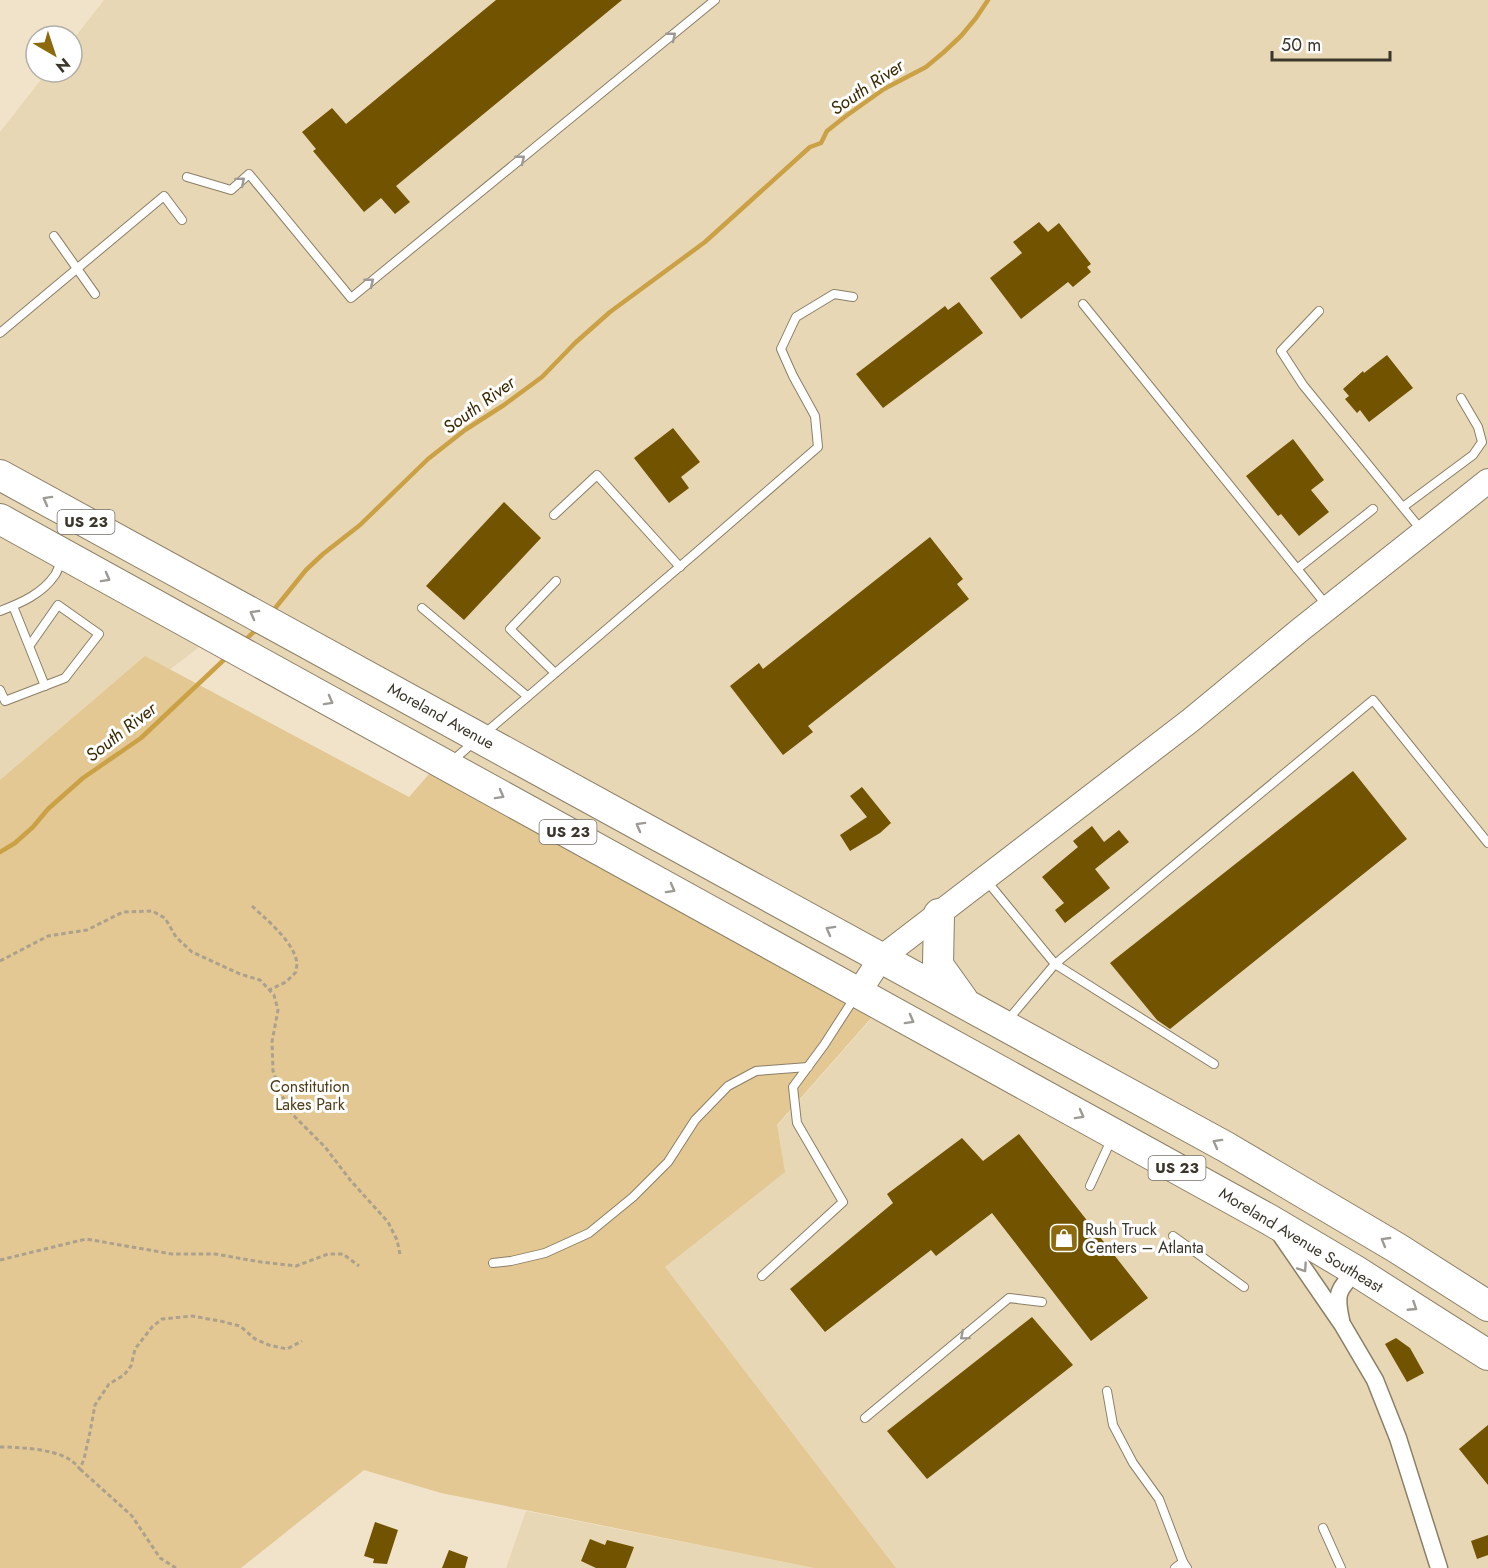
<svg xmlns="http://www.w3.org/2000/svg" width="1488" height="1568" font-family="Jost,sans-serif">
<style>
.built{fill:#e8d7b5}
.green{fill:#e3c893}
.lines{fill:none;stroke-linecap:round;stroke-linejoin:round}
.stream{stroke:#cba146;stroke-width:4.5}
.building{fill:#715300}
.lane-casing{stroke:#8b7f66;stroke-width:10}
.street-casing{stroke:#8b7f66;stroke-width:19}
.secondary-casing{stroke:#8b7f66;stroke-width:26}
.highway-casing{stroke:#8b7f66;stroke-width:32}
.path{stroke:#aca18d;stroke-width:3;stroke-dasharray:4.5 3;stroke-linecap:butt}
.lane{stroke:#fff;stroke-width:8}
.street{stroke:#fff;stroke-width:16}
.secondary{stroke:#fff;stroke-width:24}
.highway{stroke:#fff;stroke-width:30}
.oneway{stroke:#9d9a95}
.labels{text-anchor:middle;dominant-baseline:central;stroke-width:6;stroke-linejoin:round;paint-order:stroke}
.shield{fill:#fff;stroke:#76726b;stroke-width:1.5}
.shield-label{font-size:15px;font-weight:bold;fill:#3b362b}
.street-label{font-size:16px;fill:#3b362b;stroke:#fff}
.park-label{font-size:16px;fill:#4e3d16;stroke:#fff}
.poi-label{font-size:16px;fill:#3b362b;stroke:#fff;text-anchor:start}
.water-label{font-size:18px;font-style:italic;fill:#3a2900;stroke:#fff}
</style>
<rect width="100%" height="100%" fill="#f1e3c9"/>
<g class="built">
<polygon points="104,0 1488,0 1488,1568 896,1568 659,1260 872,1018 211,638 0,800 0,132 47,72 72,72 72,41"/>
<polygon points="526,1511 814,1568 506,1568"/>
</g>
<polygon class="green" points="145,656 409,797 430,773 872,1017 777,1125 785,1172 665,1267 896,1568 814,1568 441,1493 364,1470 241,1568 0,1568 0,780"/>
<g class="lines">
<g class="stream">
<polyline points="272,612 306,570 323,554 360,525 428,459 465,430 504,405 542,377 575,343 610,312 705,242 810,147 821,143 827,131 846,116 884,89 926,67 944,52 961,36 976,18 988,0"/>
<polyline points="243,642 257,629"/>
<polyline points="0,852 15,843 33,827 48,809 83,778 141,738 228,656"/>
</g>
</g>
<g class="building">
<polygon points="496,0 622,0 396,186 410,202 395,214 381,198 364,212 313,151 316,149 302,132 332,108 346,124"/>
<polygon points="1039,222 1048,232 1059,223 1091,264 1087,267 1091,272 1073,287 1068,282 1021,319 990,278 1022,253 1013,242"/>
<polygon points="959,302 983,333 883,408 856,374 945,306 948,310"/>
<polygon points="1387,355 1413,388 1369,422 1360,410 1357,413 1345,399 1349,396 1343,389 1363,371 1364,373"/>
<polygon points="673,428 700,462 681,477 689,488 669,503 634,458"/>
<polygon points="1293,439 1324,480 1311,490 1329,512 1299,536 1281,514 1278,516 1246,476"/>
<polygon points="504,502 541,538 464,620 426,586"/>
<polygon points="930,537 963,579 957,584 969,599 808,726 813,732 783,755 730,686 759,663 763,669"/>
<polygon points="1353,771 1407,839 1170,1029 1157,1020 1110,963"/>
<polygon points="862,787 891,823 880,833 850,851 840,835 867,817 850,796"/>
<polygon points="1092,826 1104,842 1119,830 1129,842 1095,869 1110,888 1065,923 1055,910 1064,903 1042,877 1078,847 1073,841"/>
<polygon points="1019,1134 1148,1298 1091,1341 992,1213 936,1256 931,1250 825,1332 790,1289 893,1203 887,1194 962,1138 983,1161"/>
<polygon points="1032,1317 1073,1365 927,1479 887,1431"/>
<polygon points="1396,1338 1410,1348 1424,1373 1407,1382 1385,1344"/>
<polygon points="1488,1425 1488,1485 1459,1449"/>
<polygon points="375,1522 398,1530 387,1564 373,1563 374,1559 364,1556"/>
<polygon points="1488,1535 1488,1555 1477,1559 1471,1541"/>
<polygon points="590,1539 605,1545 607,1540 634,1547 626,1568 596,1568 581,1561"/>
<polygon points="449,1550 468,1557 465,1568 442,1568"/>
</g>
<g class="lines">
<g class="lane-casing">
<g id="lane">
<polyline points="187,177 231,190 249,174 351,298 715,0"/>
<polyline points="54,236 95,294"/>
<polyline points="1083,304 1328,607"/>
<polyline points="1319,311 1281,351 1303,385 1423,532"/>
<polyline points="0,333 164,196 182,220"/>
<polyline points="1403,507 1473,455 1482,442 1478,427 1461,398"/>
<polyline points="554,515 597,475 680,567"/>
<polyline points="1297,569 1373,509"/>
<polyline points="13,606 45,686"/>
<polyline points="422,608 527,696"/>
<path d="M0 611C21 603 42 594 55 575 58 570 60 563 63 558"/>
<polyline points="555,673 510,629 556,581"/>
<polyline points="0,690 5,701 65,678 99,634 58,605 30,645"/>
<polyline points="484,734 698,551 818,447 815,416 793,376 781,349 796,317 834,294 853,297"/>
<polyline points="452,761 474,742"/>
<polyline points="986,880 1055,964 1007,1021"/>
<polyline points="1214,1064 1055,964 1373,700 1488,843"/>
<polyline points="1090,1186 1112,1138"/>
<polyline points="1173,1236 1244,1287"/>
<polyline points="493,1263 511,1261 545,1253 589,1233 633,1197 668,1162 695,1120 728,1086 756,1071 808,1067"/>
<polyline points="762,1276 843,1202 797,1123 793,1087 824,1045 855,997"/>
<polyline points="1107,1391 1113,1425 1133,1463 1159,1499 1183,1562 1187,1568"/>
<polyline points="865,1418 1009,1298 1042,1302"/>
<polyline points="1323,1528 1341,1568"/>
<polyline points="1175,1568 1183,1562"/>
</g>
</g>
<g class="street-casing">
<g id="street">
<polyline points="1278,1231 1342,1324 1375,1380 1398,1438 1439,1568"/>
<path d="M1341 1320C1335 1293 1338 1290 1356 1271"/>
</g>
</g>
<g class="secondary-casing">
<polyline id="secondary" points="859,992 881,958 1191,720 1300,630 1488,481"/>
</g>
<g class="highway-casing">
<g id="highway">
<polyline points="0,475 1226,1147 1397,1248 1488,1306"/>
<polyline points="0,519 1270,1220 1356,1271 1488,1355"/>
<polyline points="939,914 938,965 963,1000"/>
</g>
</g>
<g class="path">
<path d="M252 906C267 920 294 942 297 963 297 966 296 969 296 972L286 982 269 990"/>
<polyline points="0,961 48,936 87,930 123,912 152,911 165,918 176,937 192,952 240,974 260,980 274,995 278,1010 272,1042 273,1071 282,1096 292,1114 325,1147 351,1181 388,1222 397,1240 400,1254"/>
<polyline points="0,1260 86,1239 172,1254 215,1254 261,1262 296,1266 328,1254 343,1254 359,1266"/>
<path d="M0 1447C19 1447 52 1449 69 1459 73 1461 76 1465 80 1469L84 1459 90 1432 95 1405 109 1384 124 1375 131 1366 135 1349 152 1327 162 1319 192 1316 220 1321 240 1326 255 1339 269 1345 287 1349 302 1341"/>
<polyline points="80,1469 132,1516 160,1558 176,1568"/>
</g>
<use href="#lane" class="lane"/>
<use href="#street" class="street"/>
<use href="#secondary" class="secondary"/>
<use href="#highway" class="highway"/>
</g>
<defs><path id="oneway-chevron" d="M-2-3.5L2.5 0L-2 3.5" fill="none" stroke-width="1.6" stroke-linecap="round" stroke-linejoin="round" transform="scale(1.5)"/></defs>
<g class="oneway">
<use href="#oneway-chevron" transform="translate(672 36) rotate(-39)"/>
<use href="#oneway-chevron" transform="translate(521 159) rotate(-39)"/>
<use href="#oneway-chevron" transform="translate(241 181) rotate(-40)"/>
<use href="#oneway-chevron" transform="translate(370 282) rotate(-39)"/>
<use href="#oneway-chevron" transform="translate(47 500) rotate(-151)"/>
<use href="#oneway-chevron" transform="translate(106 578) rotate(29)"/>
<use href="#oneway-chevron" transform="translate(254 614) rotate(-151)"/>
<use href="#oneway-chevron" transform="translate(329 701) rotate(29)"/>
<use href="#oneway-chevron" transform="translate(500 795) rotate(29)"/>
<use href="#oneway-chevron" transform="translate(640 826) rotate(-151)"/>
<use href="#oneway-chevron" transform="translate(671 889) rotate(29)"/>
<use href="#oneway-chevron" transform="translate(830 930) rotate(-151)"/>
<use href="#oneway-chevron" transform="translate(910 1020) rotate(29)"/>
<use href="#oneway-chevron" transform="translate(1080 1115) rotate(29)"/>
<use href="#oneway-chevron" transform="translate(1217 1143) rotate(-151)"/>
<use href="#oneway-chevron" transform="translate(1385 1241) rotate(-150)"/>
<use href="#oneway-chevron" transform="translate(1303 1268) rotate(56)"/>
<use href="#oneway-chevron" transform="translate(1413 1307) rotate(33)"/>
<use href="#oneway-chevron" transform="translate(964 1336) rotate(140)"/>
</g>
<defs>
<g id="shop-square" transform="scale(1.5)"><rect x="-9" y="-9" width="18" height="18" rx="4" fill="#8d6a0d" stroke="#fff"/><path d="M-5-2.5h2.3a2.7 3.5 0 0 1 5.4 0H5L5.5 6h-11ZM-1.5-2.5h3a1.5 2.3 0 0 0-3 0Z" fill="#fff"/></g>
</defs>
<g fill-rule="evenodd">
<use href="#shop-square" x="1064" y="1238"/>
</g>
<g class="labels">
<g class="shield">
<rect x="57.5" y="510" width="57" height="24" rx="4.5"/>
<rect x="539.5" y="820" width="57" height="24" rx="4.5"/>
<rect x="1148.5" y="1156" width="57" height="24" rx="4.5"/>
</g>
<g class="shield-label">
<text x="86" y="522">US 23</text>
<text x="568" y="832">US 23</text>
<text x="1177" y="1168">US 23</text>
</g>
<g class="street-label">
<text transform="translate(441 716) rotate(29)">Moreland Avenue</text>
<text transform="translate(1301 1240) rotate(31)">Moreland Avenue Southeast</text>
</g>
<g class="park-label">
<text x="310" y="1086">Constitution<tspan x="310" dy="18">Lakes Park</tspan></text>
</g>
<g class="poi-label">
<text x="1085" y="1229">Rush Truck<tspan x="1085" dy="18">Centers – Atlanta</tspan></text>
</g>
<g class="water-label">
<text transform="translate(867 87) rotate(-34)">South River</text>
<text transform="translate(479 405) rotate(-36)">South River</text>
<text transform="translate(121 732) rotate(-38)">South River</text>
</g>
</g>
<g transform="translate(54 54) rotate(141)"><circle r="28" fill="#ffffff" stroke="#b1afaa" stroke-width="1.5"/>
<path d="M0-4.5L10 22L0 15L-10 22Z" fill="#8d6a0d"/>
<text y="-9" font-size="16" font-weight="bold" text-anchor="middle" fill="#3b362b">N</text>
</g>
<path d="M1272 51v9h118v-9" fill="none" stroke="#3b362b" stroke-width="3"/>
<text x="1281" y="51" font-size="18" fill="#3b362b" stroke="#ffffff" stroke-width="4.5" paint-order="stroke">50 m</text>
</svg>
